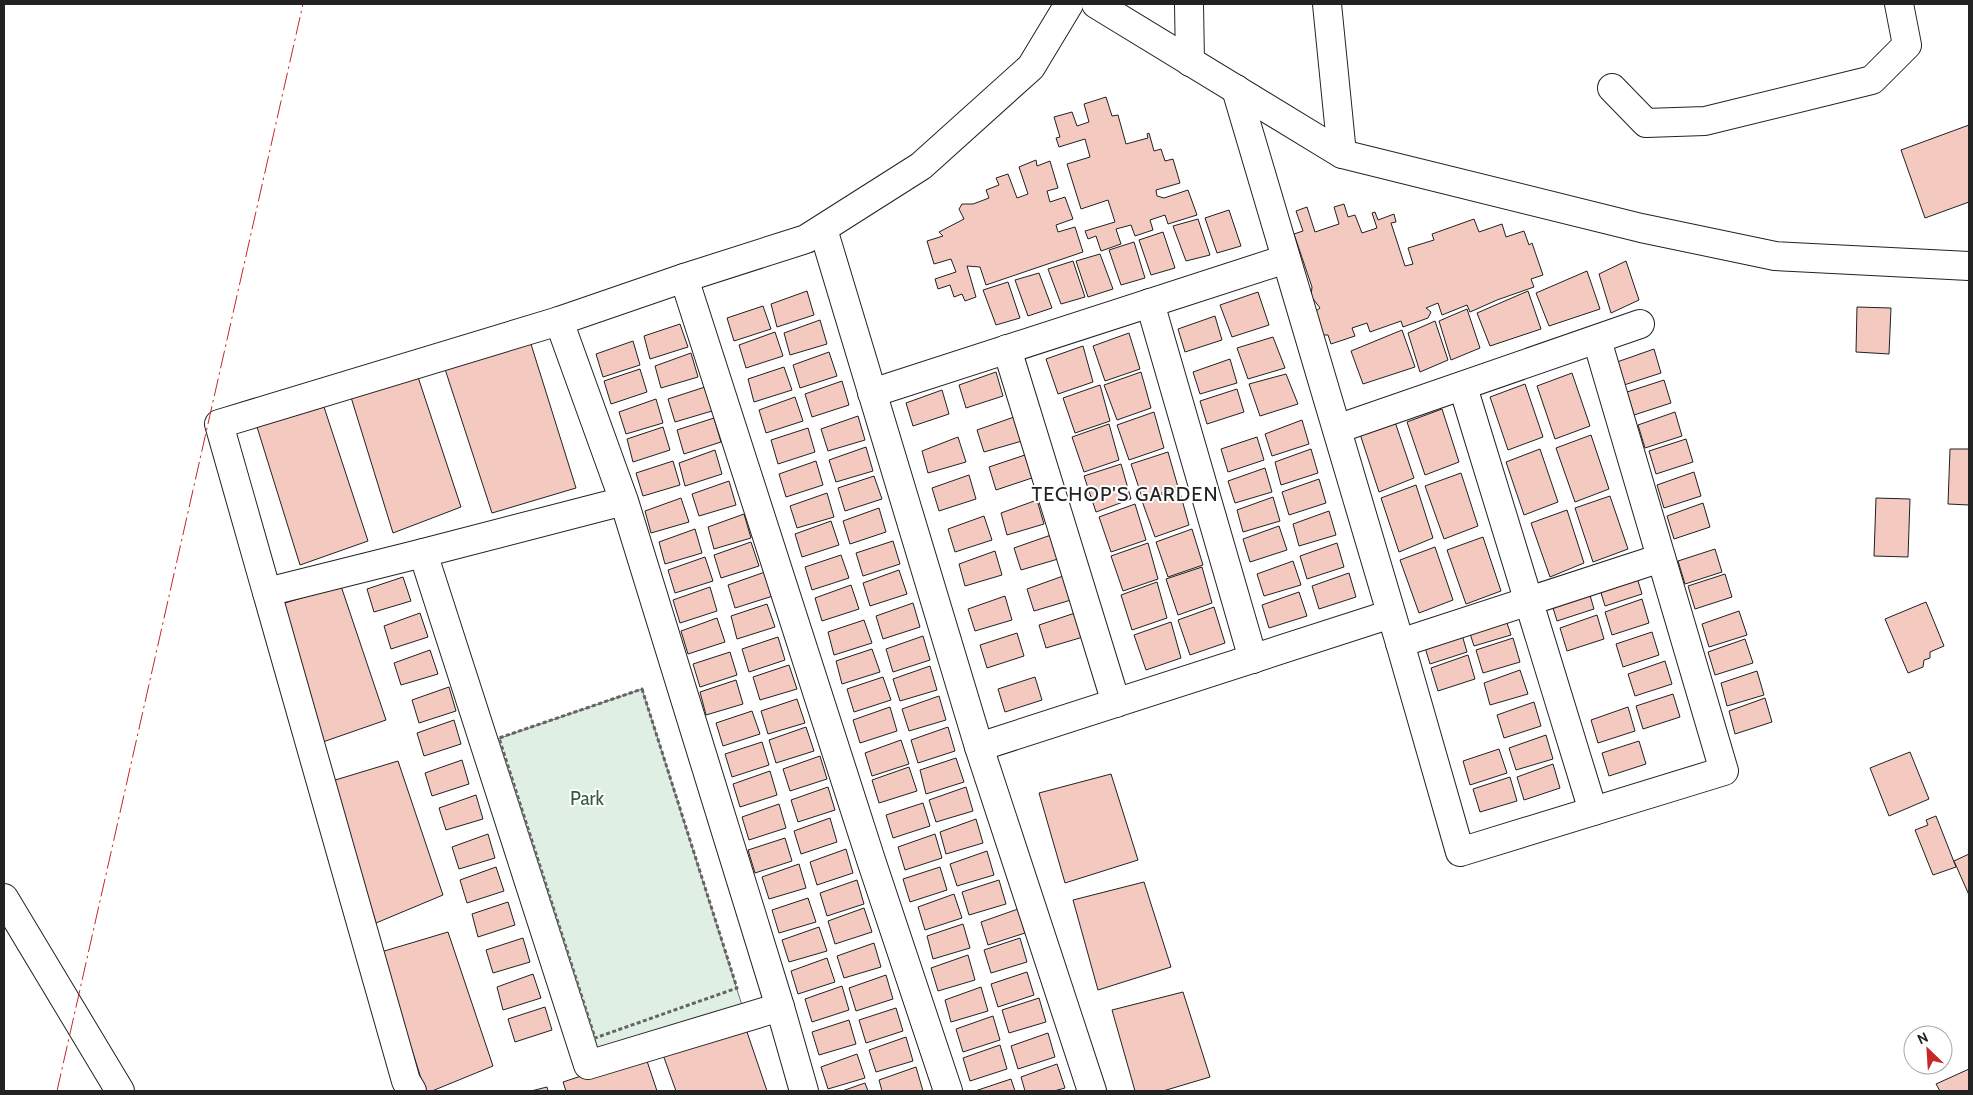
<svg xmlns="http://www.w3.org/2000/svg" width="1973" height="1095" font-family="Cabin,sans-serif">
<style>
.green{fill:#e0efe3;stroke:#6f6f6f}
.building{fill:#f3c9c0;stroke:#222}
.lines{fill:none;stroke-linecap:round;stroke-linejoin:round}
.minor-casing{stroke:#222;stroke-width:30}
.path{stroke:#646464;stroke-width:3;stroke-dasharray:4 2.5;stroke-linecap:butt}
.minor{stroke:#fff;stroke-width:28}
.power{stroke:#c62828;stroke-width:1;stroke-dasharray:18 4 2.5 4;stroke-linecap:butt}
.labels{text-anchor:middle;dominant-baseline:central;stroke-width:4;stroke-linejoin:round;paint-order:stroke}
.park-label{font-size:19px;fill:#2f5e38;stroke:#fff}
.neighbourhood-label{font-size:20px;letter-spacing:1px;fill:#222;stroke:#fff}
</style>
<rect width="100%" height="100%" fill="#fff"/>
<polygon class="green" points="642,689 747,1021 588,1065 480,745"/>
<g class="building">
<polygon points="1106,97 1112,116 1118,115 1126,144 1148,138 1147,134 1149,133 1154,151 1161,149 1165,161 1173,159 1180,183 1156,190 1157,196 1164,198 1188,190 1197,215 1168,224 1165,215 1150,220 1153,230 1135,236 1131,225 1116,229 1121,244 1101,251 1096,236 1088,239 1085,231 1115,222 1108,200 1081,209 1067,164 1090,157 1085,139 1059,147 1056,138 1060,137 1054,117 1072,112 1077,126 1089,122 1084,104"/>
<polygon points="1969,125 1969,202 1925,218 1901,150"/>
<polygon points="1036,160 1037,166 1050,161 1058,188 1047,191 1050,202 1065,197 1073,219 1056,225 1058,232 1075,227 1083,252 986,285 980,267 967,266 976,297 965,301 962,294 954,297 950,285 938,289 935,279 956,272 951,259 934,264 927,241 943,236 939,232 964,219 959,209 962,204 973,204 989,198 986,190 999,185 996,178 1008,174 1017,198 1028,194 1019,167"/>
<polygon points="1344,204 1348,217 1355,215 1362,233 1377,228 1372,213 1375,212 1378,220 1394,214 1396,222 1391,223 1405,266 1413,264 1408,248 1434,240 1432,234 1474,219 1479,232 1502,224 1506,237 1524,231 1529,245 1532,243 1543,275 1531,279 1534,287 1497,300 1470,312 1467,305 1442,315 1438,303 1426,308 1431,312 1428,318 1403,327 1401,321 1370,332 1367,323 1352,328 1355,336 1331,344 1328,335 1317,335 1312,314 1320,308 1311,296 1312,287 1294,234 1303,231 1296,211 1307,207 1315,232 1339,224 1334,207"/>
<polygon points="1229,210 1241,246 1217,253 1205,218"/>
<polygon points="1198,219 1210,255 1186,261 1173,226"/>
<polygon points="1163,232 1175,268 1151,275 1139,240"/>
<polygon points="1134,242 1145,278 1121,285 1109,250"/>
<polygon points="1100,254 1113,289 1088,297 1076,261"/>
<polygon points="1073,261 1085,297 1061,304 1048,269"/>
<polygon points="1626,261 1639,300 1611,313 1599,274"/>
<polygon points="1587,271 1600,309 1549,326 1536,293"/>
<polygon points="1039,273 1052,308 1028,316 1015,280"/>
<polygon points="1008,282 1020,318 996,325 983,290"/>
<polygon points="807,291 814,315 777,327 771,304"/>
<polygon points="1528,291 1541,329 1490,346 1477,313"/>
<polygon points="1258,292 1269,325 1232,337 1220,305"/>
<polygon points="763,306 771,329 734,341 727,318"/>
<polygon points="1857,307 1891,308 1889,354 1856,352"/>
<polygon points="1467,309 1480,348 1451,360 1439,321"/>
<polygon points="1215,316 1222,340 1185,352 1178,329"/>
<polygon points="820,320 827,344 790,355 784,333"/>
<polygon points="1435,321 1448,360 1420,372 1408,333"/>
<polygon points="680,324 688,347 650,359 644,336"/>
<polygon points="1402,330 1415,367 1363,384 1351,351"/>
<polygon points="775,332 783,356 746,368 739,345"/>
<polygon points="1129,333 1140,369 1105,381 1093,346"/>
<polygon points="1273,337 1285,368 1248,379 1237,348"/>
<polygon points="530,341 576,488 492,513 444,366"/>
<polygon points="633,341 640,365 603,377 596,354"/>
<polygon points="1083,346 1093,382 1058,394 1046,359"/>
<polygon points="1654,349 1661,373 1624,385 1617,362"/>
<polygon points="829,352 837,376 800,388 793,365"/>
<polygon points="691,353 698,377 661,388 655,366"/>
<polygon points="1230,359 1237,383 1200,394 1193,372"/>
<polygon points="784,367 792,390 754,402 748,379"/>
<polygon points="640,369 647,392 611,404 604,381"/>
<polygon points="996,372 1003,396 966,408 959,385"/>
<polygon points="1141,372 1151,408 1117,420 1104,385"/>
<polygon points="1572,373 1590,426 1555,439 1537,386"/>
<polygon points="417,374 461,507 393,533 350,394"/>
<polygon points="1286,374 1298,404 1260,416 1249,384"/>
<polygon points="1664,380 1671,403 1634,415 1627,392"/>
<polygon points="842,381 849,405 812,417 805,394"/>
<polygon points="1525,384 1543,437 1508,450 1490,397"/>
<polygon points="1100,385 1110,421 1075,433 1063,398"/>
<polygon points="705,387 712,411 675,422 668,399"/>
<polygon points="1237,389 1244,412 1207,424 1200,401"/>
<polygon points="942,390 949,414 913,426 906,403"/>
<polygon points="795,397 803,421 766,433 759,410"/>
<polygon points="656,399 663,423 626,434 619,412"/>
<polygon points="324,407 368,541 300,565 257,427"/>
<polygon points="1442,409 1459,462 1425,475 1407,422"/>
<polygon points="1154,412 1164,448 1129,460 1117,425"/>
<polygon points="1675,412 1682,436 1645,448 1638,425"/>
<polygon points="858,416 865,440 828,451 821,429"/>
<polygon points="1014,417 1022,441 984,452 977,430"/>
<polygon points="714,418 721,442 684,454 677,430"/>
<polygon points="1394,419 1414,478 1379,492 1360,434"/>
<polygon points="1302,420 1309,444 1272,456 1265,434"/>
<polygon points="1109,424 1119,460 1084,472 1072,437"/>
<polygon points="663,427 670,450 633,462 627,439"/>
<polygon points="808,428 815,452 778,464 771,440"/>
<polygon points="1591,435 1609,489 1575,502 1556,448"/>
<polygon points="958,437 966,462 928,473 922,451"/>
<polygon points="1257,437 1264,460 1228,472 1221,449"/>
<polygon points="1686,439 1693,462 1656,474 1649,451"/>
<polygon points="866,447 873,471 836,482 829,460"/>
<polygon points="1311,449 1318,473 1281,485 1275,462"/>
<polygon points="1540,449 1558,502 1524,515 1506,462"/>
<polygon points="1950,449 1969,449 1969,505 1948,504"/>
<polygon points="715,450 722,474 685,486 679,463"/>
<polygon points="1168,452 1178,487 1143,500 1131,464"/>
<polygon points="1025,455 1032,478 996,490 989,467"/>
<polygon points="673,461 680,485 643,496 636,473"/>
<polygon points="816,461 823,485 786,497 779,474"/>
<polygon points="1121,464 1131,499 1096,512 1084,476"/>
<polygon points="1265,468 1272,492 1235,503 1228,481"/>
<polygon points="1694,472 1701,496 1664,508 1657,485"/>
<polygon points="1461,473 1478,526 1444,539 1425,486"/>
<polygon points="969,475 976,499 939,511 932,488"/>
<polygon points="874,476 882,499 845,511 838,488"/>
<polygon points="1319,479 1326,503 1289,515 1282,492"/>
<polygon points="729,481 736,505 699,516 692,494"/>
<polygon points="1416,485 1433,538 1399,552 1381,498"/>
<polygon points="1179,489 1189,525 1155,537 1142,501"/>
<polygon points="827,493 834,517 797,528 790,506"/>
<polygon points="1610,496 1628,549 1593,562 1575,508"/>
<polygon points="1273,497 1280,521 1243,532 1237,510"/>
<polygon points="681,498 689,522 651,533 645,511"/>
<polygon points="1876,498 1910,499 1908,557 1874,556"/>
<polygon points="1037,500 1044,524 1007,535 1001,513"/>
<polygon points="1703,503 1710,527 1674,539 1667,516"/>
<polygon points="1135,504 1146,540 1111,552 1099,517"/>
<polygon points="879,508 886,532 850,544 843,521"/>
<polygon points="1567,510 1584,563 1550,577 1531,523"/>
<polygon points="1329,511 1336,535 1299,546 1293,524"/>
<polygon points="744,514 751,538 714,549 708,527"/>
<polygon points="984,516 992,540 955,552 948,529"/>
<polygon points="831,521 839,545 802,557 795,534"/>
<polygon points="1279,526 1287,550 1250,562 1243,539"/>
<polygon points="695,529 702,553 665,564 659,542"/>
<polygon points="1192,529 1203,565 1168,577 1156,542"/>
<polygon points="1051,535 1058,559 1021,570 1014,548"/>
<polygon points="1483,537 1501,591 1466,604 1447,550"/>
<polygon points="893,541 900,564 863,576 856,553"/>
<polygon points="751,542 759,566 721,578 714,555"/>
<polygon points="1148,543 1158,579 1123,591 1111,556"/>
<polygon points="1337,543 1344,567 1307,579 1300,556"/>
<polygon points="1435,547 1453,600 1419,613 1400,560"/>
<polygon points="1715,549 1722,572 1685,584 1678,561"/>
<polygon points="995,551 1002,575 965,586 959,564"/>
<polygon points="841,555 849,578 812,590 805,567"/>
<polygon points="705,557 713,581 675,593 668,570"/>
<polygon points="1293,561 1301,585 1264,596 1257,574"/>
<polygon points="1202,567 1212,603 1178,615 1166,579"/>
<polygon points="899,570 907,594 870,606 863,583"/>
<polygon points="1635,571 1642,594 1605,606 1598,583"/>
<polygon points="765,572 773,596 735,608 728,585"/>
<polygon points="1349,573 1356,597 1319,609 1312,586"/>
<polygon points="1725,574 1732,597 1695,609 1688,586"/>
<polygon points="1063,576 1071,600 1034,611 1027,589"/>
<polygon points="403,577 411,601 374,612 367,589"/>
<polygon points="1157,582 1167,618 1132,630 1121,595"/>
<polygon points="851,585 859,609 822,621 815,598"/>
<polygon points="1587,585 1594,609 1557,621 1550,598"/>
<polygon points="341,586 386,720 317,744 275,606"/>
<polygon points="710,587 717,611 680,623 673,600"/>
<polygon points="1299,592 1307,616 1269,628 1262,605"/>
<polygon points="1005,596 1012,620 975,631 968,609"/>
<polygon points="1642,599 1649,623 1612,635 1605,612"/>
<polygon points="1926,602 1944,646 1930,652 1930,658 1924,660 1923,667 1908,673 1885,619"/>
<polygon points="913,603 920,627 883,639 876,616"/>
<polygon points="767,604 775,627 737,639 731,616"/>
<polygon points="1214,607 1225,643 1190,655 1178,620"/>
<polygon points="1503,611 1511,635 1474,646 1467,624"/>
<polygon points="1739,611 1747,635 1709,647 1702,624"/>
<polygon points="420,613 428,637 391,649 384,626"/>
<polygon points="1075,613 1083,637 1046,648 1039,625"/>
<polygon points="1597,615 1604,639 1567,651 1560,628"/>
<polygon points="717,618 725,642 688,654 681,631"/>
<polygon points="864,620 872,643 834,655 828,632"/>
<polygon points="1171,622 1181,658 1146,670 1134,635"/>
<polygon points="1460,628 1467,652 1430,664 1423,641"/>
<polygon points="1652,632 1659,655 1623,667 1616,644"/>
<polygon points="1017,633 1024,656 987,668 980,645"/>
<polygon points="923,636 930,660 893,672 886,649"/>
<polygon points="778,637 785,660 749,672 742,649"/>
<polygon points="1513,638 1520,662 1483,673 1476,650"/>
<polygon points="1745,639 1753,663 1715,675 1708,652"/>
<polygon points="872,649 880,672 842,684 836,661"/>
<polygon points="430,650 438,674 401,685 394,663"/>
<polygon points="730,652 737,675 700,687 693,664"/>
<polygon points="1468,655 1475,679 1438,691 1431,668"/>
<polygon points="1665,661 1672,684 1635,696 1628,674"/>
<polygon points="789,665 797,689 760,700 753,677"/>
<polygon points="930,666 937,690 900,701 893,679"/>
<polygon points="1520,670 1528,694 1490,705 1484,683"/>
<polygon points="1757,671 1764,695 1727,706 1721,683"/>
<polygon points="883,677 891,700 854,712 847,689"/>
<polygon points="1035,677 1042,700 1005,712 998,689"/>
<polygon points="736,680 743,704 706,715 700,692"/>
<polygon points="449,687 456,711 419,723 412,700"/>
<polygon points="1673,694 1680,717 1643,729 1636,706"/>
<polygon points="939,696 946,720 909,731 902,709"/>
<polygon points="1765,698 1772,722 1735,734 1729,711"/>
<polygon points="797,699 805,723 768,734 761,711"/>
<polygon points="1534,702 1541,726 1504,738 1497,715"/>
<polygon points="890,707 897,731 860,743 853,720"/>
<polygon points="1628,707 1635,731 1598,743 1591,720"/>
<polygon points="752,711 760,734 723,746 716,723"/>
<polygon points="454,720 461,744 424,756 417,733"/>
<polygon points="806,727 814,751 776,763 769,740"/>
<polygon points="948,727 955,751 918,763 911,740"/>
<polygon points="1546,735 1553,759 1516,770 1509,748"/>
<polygon points="901,740 909,764 872,776 865,753"/>
<polygon points="1639,741 1646,764 1609,776 1602,753"/>
<polygon points="762,742 769,765 732,777 725,754"/>
<polygon points="1499,749 1507,773 1470,785 1463,761"/>
<polygon points="1910,752 1929,799 1889,816 1870,768"/>
<polygon points="820,756 827,779 790,791 783,769"/>
<polygon points="956,758 964,782 926,794 920,770"/>
<polygon points="462,760 469,784 432,796 425,773"/>
<polygon points="398,761 443,895 376,923 332,781"/>
<polygon points="1553,764 1560,788 1524,800 1517,777"/>
<polygon points="909,767 917,791 879,803 872,780"/>
<polygon points="770,771 777,795 740,807 733,784"/>
<polygon points="1111,774 1138,860 1065,883 1039,793"/>
<polygon points="1510,777 1517,801 1480,812 1473,789"/>
<polygon points="828,787 835,810 798,822 791,800"/>
<polygon points="966,787 973,811 936,822 929,800"/>
<polygon points="476,795 483,819 446,830 439,808"/>
<polygon points="923,803 930,826 893,838 886,815"/>
<polygon points="779,804 786,828 749,840 742,817"/>
<polygon points="1936,816 1956,867 1933,875 1915,830 1928,825 1926,820"/>
<polygon points="830,818 837,842 801,854 794,831"/>
<polygon points="976,819 983,843 946,854 940,832"/>
<polygon points="488,834 495,858 459,869 452,847"/>
<polygon points="935,834 942,858 905,870 898,847"/>
<polygon points="785,838 792,861 755,873 748,850"/>
<polygon points="846,849 853,873 817,885 810,862"/>
<polygon points="987,851 994,875 957,886 950,864"/>
<polygon points="1969,854 1969,895 1954,861"/>
<polygon points="799,864 806,888 769,899 762,877"/>
<polygon points="496,867 504,891 467,903 460,880"/>
<polygon points="940,867 947,890 910,902 903,879"/>
<polygon points="857,880 864,904 827,916 820,893"/>
<polygon points="999,880 1006,904 969,915 962,892"/>
<polygon points="1144,882 1171,967 1098,990 1073,900"/>
<polygon points="954,894 962,918 925,930 918,907"/>
<polygon points="808,898 816,922 779,933 772,910"/>
<polygon points="508,902 515,925 478,937 472,914"/>
<polygon points="864,908 872,932 835,944 828,921"/>
<polygon points="1018,909 1025,933 988,945 981,922"/>
<polygon points="963,924 970,948 933,959 927,936"/>
<polygon points="819,927 827,951 789,962 782,940"/>
<polygon points="448,932 493,1066 432,1091 425,1091 381,952"/>
<polygon points="523,938 530,962 493,973 486,950"/>
<polygon points="1020,938 1027,962 991,973 984,950"/>
<polygon points="874,943 881,967 844,978 837,956"/>
<polygon points="968,955 975,980 938,991 931,968"/>
<polygon points="827,958 835,982 798,994 791,971"/>
<polygon points="1027,972 1034,995 998,1007 991,984"/>
<polygon points="533,974 541,998 503,1010 497,987"/>
<polygon points="886,975 893,999 856,1011 849,988"/>
<polygon points="842,986 849,1010 812,1022 805,999"/>
<polygon points="981,987 988,1011 951,1022 945,1000"/>
<polygon points="1183,992 1210,1077 1163,1091 1135,1091 1112,1010"/>
<polygon points="1039,998 1046,1022 1009,1033 1002,1010"/>
<polygon points="545,1007 552,1030 515,1042 508,1019"/>
<polygon points="896,1008 903,1031 866,1043 859,1020"/>
<polygon points="993,1016 1000,1040 963,1052 956,1029"/>
<polygon points="849,1020 856,1044 819,1055 812,1032"/>
<polygon points="745,1026 767,1091 676,1091 662,1052"/>
<polygon points="1048,1033 1055,1057 1018,1069 1011,1046"/>
<polygon points="906,1037 913,1061 876,1072 869,1050"/>
<polygon points="1000,1045 1007,1069 970,1081 963,1058"/>
<polygon points="857,1054 865,1078 828,1089 821,1067"/>
<polygon points="645,1055 657,1091 566,1091 563,1082"/>
<polygon points="1057,1064 1065,1088 1054,1091 1025,1091 1021,1077"/>
<polygon points="916,1067 923,1091 882,1091 879,1080"/>
<polygon points="1969,1069 1969,1091 1940,1091 1936,1084"/>
<polygon points="1011,1079 1015,1091 975,1091"/>
<polygon points="865,1083 868,1091 842,1091"/>
<polygon points="547,1087 548,1091 531,1091"/>
</g>
<g class="lines">
<g class="minor-casing">
<g id="minor">
<polyline points="1096,4 1342,154 1641,228 1775,256 1969,266"/>
<polyline points="1189,4 1190,62"/>
<polyline points="1327,4 1342,154"/>
<polyline points="1612,88 1646,123 1705,121 1872,80 1907,45 1899,4"/>
<polyline points="1236,89 1400,643 1460,852 1724,771 1597,340"/>
<polyline points="823,229 979,747 1391,614"/>
<polyline points="684,278 871,860 948,1091"/>
<polyline points="1150,303 1253,659"/>
<polyline points="1007,349 1116,703"/>
<polyline points="1463,387 1593,811"/>
<polyline points="872,393 1286,259"/>
<polyline points="1337,429 1640,324"/>
<polyline points="624,501 780,1007 588,1065 423,553 624,501 559,321 684,278 806,239 921,166 1031,67 1069,4"/>
<polyline points="267,592 423,553"/>
<polyline points="1400,643 1661,558"/>
<polyline points="979,747 1092,1091"/>
<polyline points="4,898 120,1091"/>
<polyline points="780,1007 804,1091"/>
<polyline points="412,1091 406,1081 219,424 559,321"/>
</g>
</g>
<polygon class="path" points="642,689 737,988 595,1038 499,738"/>
<use href="#minor" class="minor"/>
<polyline class="power" points="57,1091 303,4"/>
</g>
<g class="labels">
<g class="park-label">
<text x="587" y="798">Park</text>
</g>
<g class="neighbourhood-label">
<text x="1125" y="494">TECHOP'S GARDEN</text>
</g>
</g>
<rect width="1973" height="1095" fill="none" stroke="#222222" stroke-width="10"/>
<g transform="translate(1928 1050) rotate(335)"><circle r="24" fill="#ffffff" stroke="#a7a7a7"/>
<path d="M0-4L9 19L0 12L-9 19Z" fill="#c62828"/>
<text y="-8" font-size="14" font-weight="bold" text-anchor="middle" fill="#222222">N</text>
</g>
</svg>
